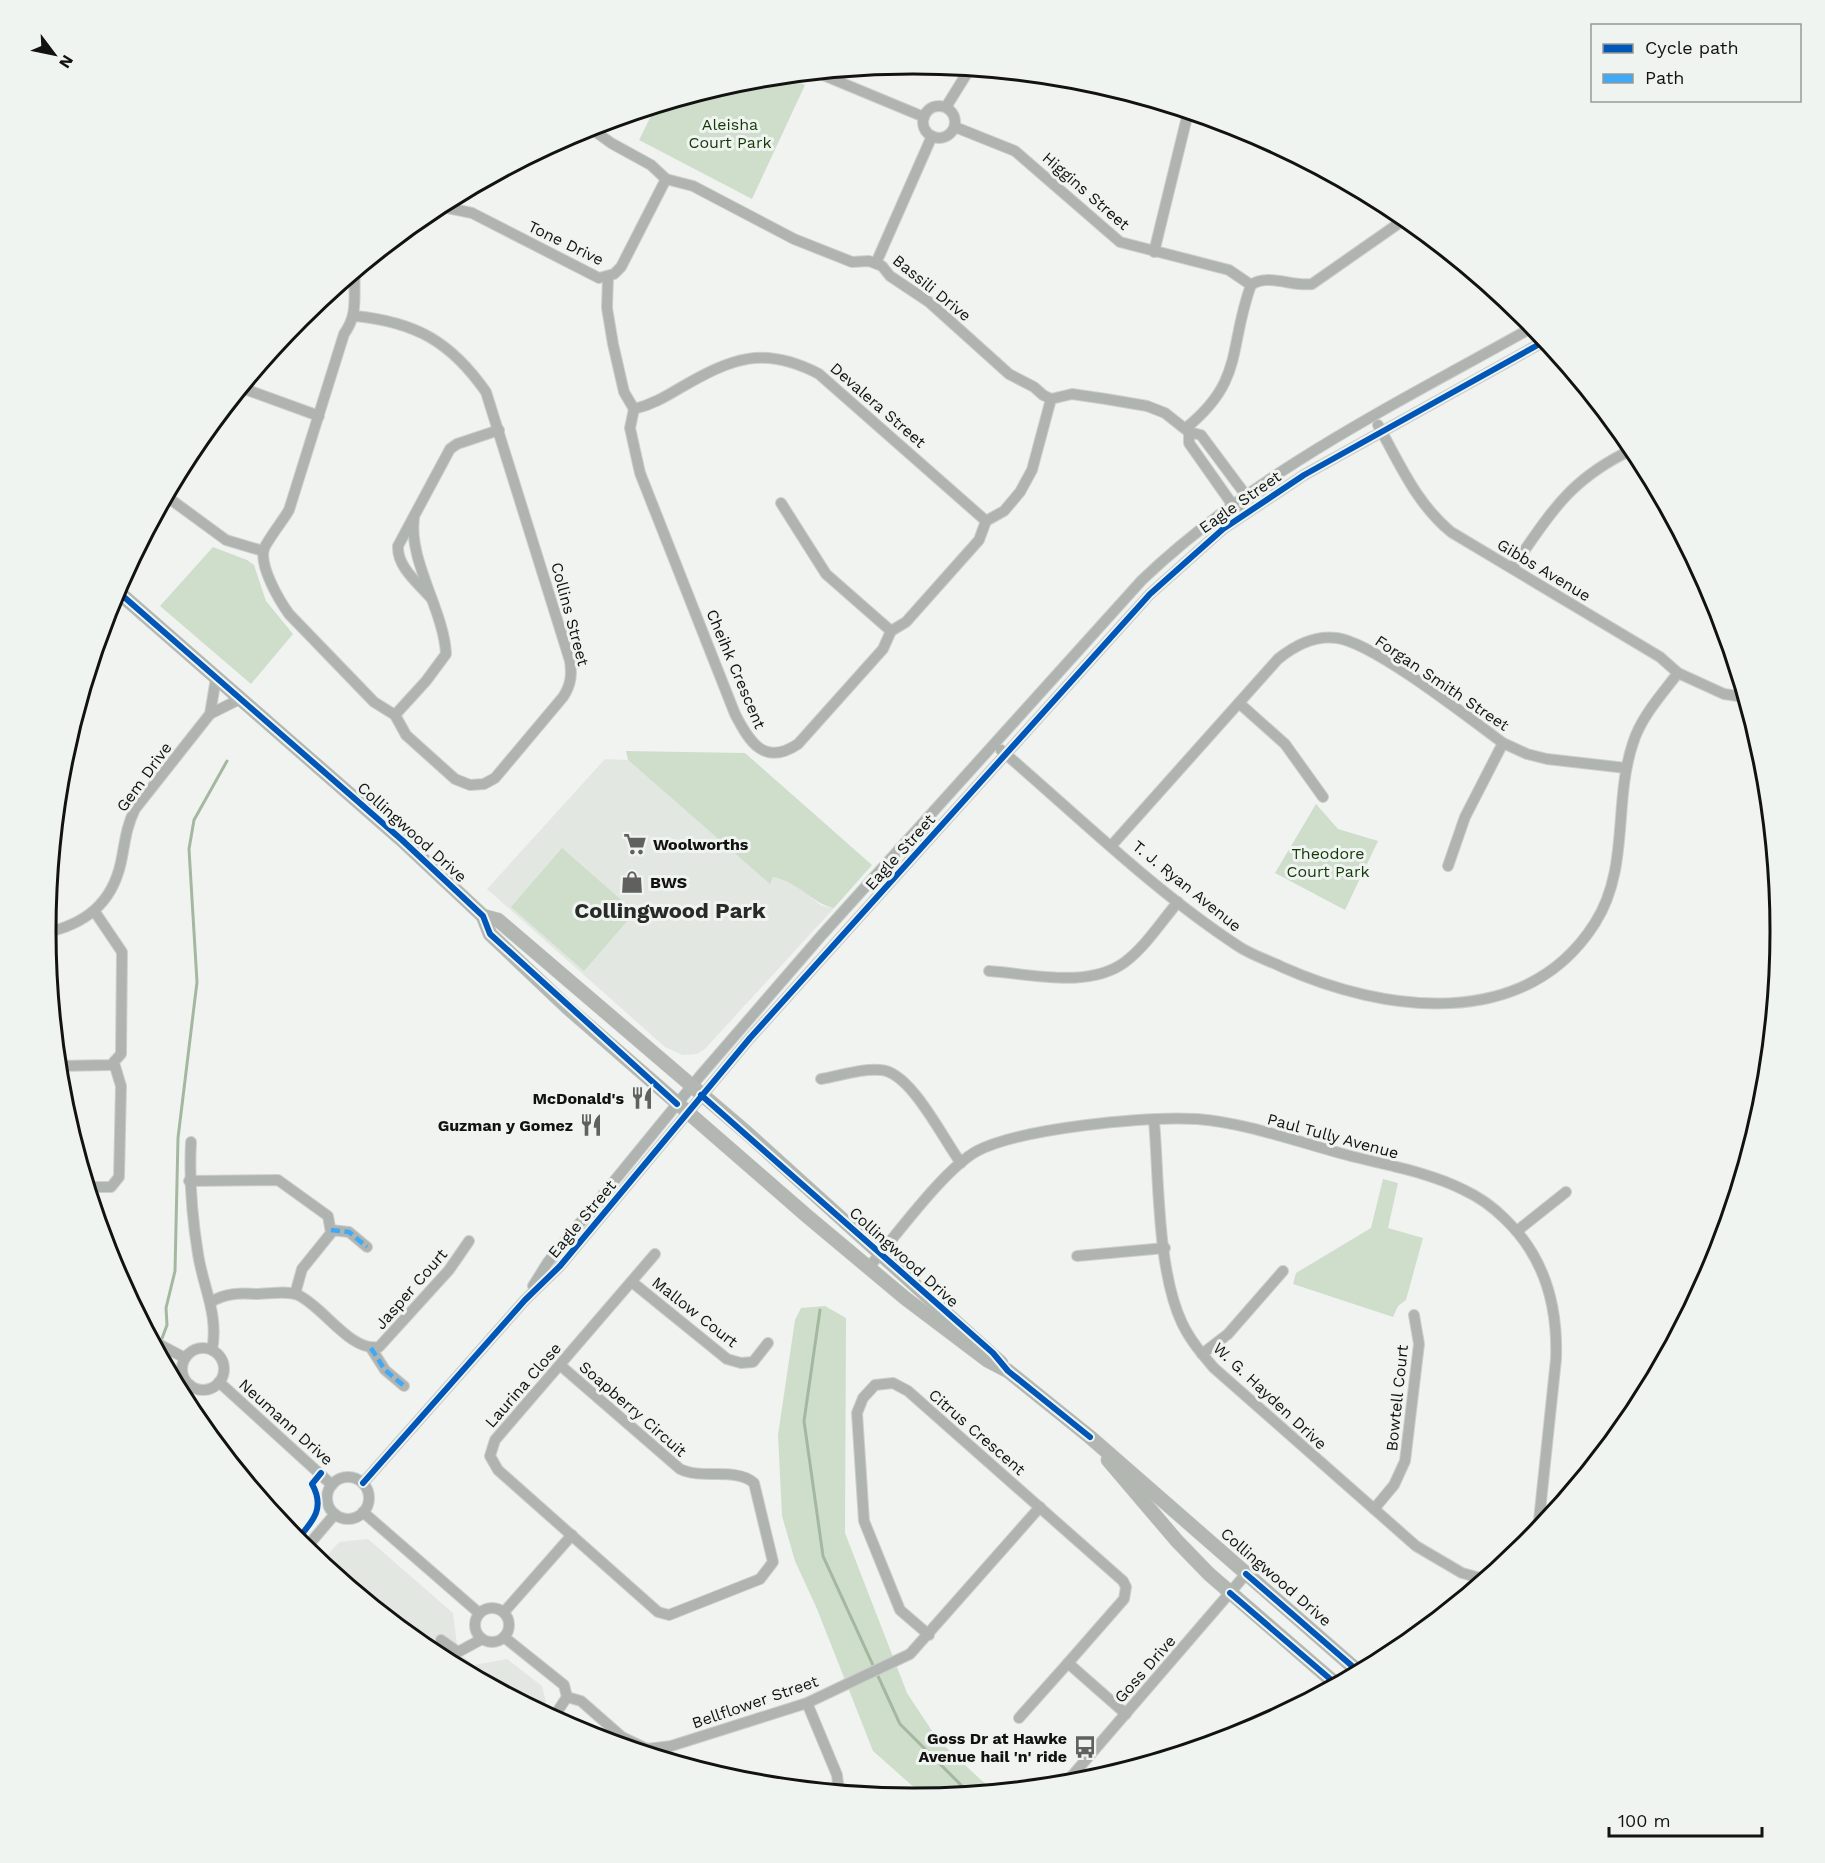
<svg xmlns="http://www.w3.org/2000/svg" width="1825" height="1863" font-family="'Work Sans',sans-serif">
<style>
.built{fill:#e2e8e1}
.green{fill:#cedecb}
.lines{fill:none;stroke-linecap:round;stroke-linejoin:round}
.stream{stroke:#a4b8a0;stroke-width:3}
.minor-casing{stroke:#cdcfcd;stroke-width:12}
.major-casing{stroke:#cdcfcd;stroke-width:15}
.minor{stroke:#b0b4b0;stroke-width:10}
.major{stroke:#b2b7b1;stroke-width:14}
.quiet{stroke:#3fa9f5;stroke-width:4.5;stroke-dasharray:9 4.5;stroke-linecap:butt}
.cycleway-casing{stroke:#f0f4f0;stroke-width:10}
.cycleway{stroke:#0057b8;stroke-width:6}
.labels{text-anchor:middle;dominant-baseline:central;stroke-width:6;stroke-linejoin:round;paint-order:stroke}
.park-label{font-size:16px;fill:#133909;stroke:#f0f4f0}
.street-label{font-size:16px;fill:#121311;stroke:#f0f4f0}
.poi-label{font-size:16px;font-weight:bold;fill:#121311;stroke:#f0f4f0;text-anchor:end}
.district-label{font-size:22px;font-weight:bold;fill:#282a27;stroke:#f0f4f0}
.rim{fill:none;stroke:#121311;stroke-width:3}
</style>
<rect width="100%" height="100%" fill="#f1f3f1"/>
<g class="built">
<polygon points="605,759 628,760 770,883 773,877 788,880 822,906 834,908 705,1049 697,1054 682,1055 665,1047 487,889"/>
<polygon points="368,1539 453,1613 458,1652 474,1665 507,1659 542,1686 546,1702 540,1711 430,1653 321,1563 339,1542"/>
</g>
<g class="green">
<polygon points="784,77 805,85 752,199 639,140 655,108 744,81"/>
<polygon points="213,547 247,560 254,565 266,601 293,634 251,684 160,606"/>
<path d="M626 751 745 753 872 865 834 908C811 903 799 882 773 877L770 884 628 760Z"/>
<polygon points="1316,804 1338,829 1378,841 1345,910 1275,873"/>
<polygon points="562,848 635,912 584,971 511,907"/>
<polygon points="1383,1179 1398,1183 1388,1228 1423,1238 1406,1300 1398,1306 1393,1317 1293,1284 1296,1273 1371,1228"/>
<polygon points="825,1306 846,1318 845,1533 907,1693 938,1740 993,1791 926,1798 873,1751 817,1609 795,1561 782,1516 778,1435 795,1320 801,1308"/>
</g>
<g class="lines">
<g class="stream">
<polyline points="820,1310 804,1421 823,1556 900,1724 969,1793"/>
<polyline points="161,1341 167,1325 166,1308 175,1271 178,1138 197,982 189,849 194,820 227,761"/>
</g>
<g class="minor-casing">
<g id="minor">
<polyline points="818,73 924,117"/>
<circle cx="939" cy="122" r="16"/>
<polyline points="946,107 969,70"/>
<polyline points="589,127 611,143 651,165 666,179 693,186 794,239 852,262 869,261 882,266 890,276 929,302 1009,374 1034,387 1043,395 1051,399 1072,394 1106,399 1147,406 1165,413 1189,432 1201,435 1245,494 1246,500"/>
<path d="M955 127 1015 151 1120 242 1229 270 1251 285C1228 348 1245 380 1186 428"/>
<polyline points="438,206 472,213 599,278 614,274 621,267 666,179"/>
<polyline points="1154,252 1188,113"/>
<polyline points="876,263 932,136"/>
<path d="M608 277 607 308 613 344 624 392 634 409 630 428 640 473 735 714C749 741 764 767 798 744L883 649 891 631 906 622 979 540 986 521 1004 511 1020 492 1032 470 1051 399"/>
<path d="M1251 285C1268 273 1292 287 1312 284L1405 219"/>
<path d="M355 316C416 322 451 342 486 392L570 661C572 675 571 685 563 697L495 778 484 784 470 785 455 779 406 735 395 715 374 702 289 614C279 600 259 566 264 549 266 542 284 519 289 510L344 334C359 313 353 297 355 272"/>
<polyline points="242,388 319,416"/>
<path d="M634 409C651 405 665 397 680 388 732 358 763 345 819 374L986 521"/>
<path d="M1378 425C1400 464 1416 503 1451 532L1660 657 1678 673 1724 694 1744 697"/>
<polyline points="1189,432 1189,443 1232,504 1239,506"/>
<polyline points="166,496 226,540 263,551"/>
<polyline points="781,503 826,574 891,631"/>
<path d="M1512 568C1552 512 1568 480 1633 449"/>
<path d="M431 598C418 583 397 567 398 546L450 449 457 444 499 430"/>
<polyline points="1239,703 1285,744 1323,797"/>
<polyline points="210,714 240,699"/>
<path d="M395 715 426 681 446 654C444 611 408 560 414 518"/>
<path d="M1001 750C1078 816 1154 891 1238 946 1251 955 1268 960 1282 967 1385 1013 1526 1032 1595 923 1630 868 1613 802 1633 743 1641 717 1662 694 1678 673"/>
<path d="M1112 845 1278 659C1294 646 1315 635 1337 638 1374 643 1469 718 1503 743L1527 754 1547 759 1626 768"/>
<polyline points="1448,866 1465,817 1503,743"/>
<path d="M45 933C85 924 112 904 121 862 125 843 126 827 135 809L210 714 216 678"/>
<path d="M989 971C1031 974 1089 989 1125 962 1146 946 1161 922 1178 902"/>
<polyline points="58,1066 111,1065 121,1054 122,952 95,912"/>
<path d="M821 1079C840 1076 861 1068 881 1070 911 1072 943 1139 961 1163"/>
<path d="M1154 1120C1159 1179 1157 1270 1182 1323 1190 1340 1202 1354 1214 1368L1416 1546 1462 1573 1484 1579"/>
<path d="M191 1142C189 1180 192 1217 198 1254 203 1287 219 1315 212 1350"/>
<polyline points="189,1181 278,1180 328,1216 331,1233 302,1269 295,1294"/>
<polyline points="88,1187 111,1187 119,1177 121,1086 114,1063"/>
<polyline points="331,1230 349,1232 367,1247"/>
<polyline points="1517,1231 1566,1192"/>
<polyline points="1077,1256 1165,1248"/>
<path d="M869 1267C896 1236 944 1169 977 1151 1021 1128 1147 1116 1197 1119 1247 1123 1298 1142 1347 1155 1385 1165 1429 1172 1464 1190 1479 1197 1493 1207 1505 1219 1545 1257 1558 1305 1556 1359L1538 1530"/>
<polyline points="632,1282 727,1359 741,1363 753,1362 768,1343"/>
<path d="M533 1286 548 1262 700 1076 821 936 1142 580C1255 472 1398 403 1533 327"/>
<path d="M211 1302C225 1293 240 1293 256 1294 269 1294 286 1290 298 1295 324 1307 350 1352 379 1347L449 1270 469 1241"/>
<polyline points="153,1341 185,1358"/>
<polyline points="371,1348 385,1370 404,1386"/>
<circle cx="203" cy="1369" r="21"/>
<polyline points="1202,1354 1228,1334 1283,1271"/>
<path d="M560 1365 680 1469C702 1480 736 1467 754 1483L773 1562 760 1579 669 1615 658 1612 498 1470 490 1456 495 1440 655 1254"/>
<polyline points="219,1382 332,1485"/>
<polyline points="181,1394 190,1385"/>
<circle cx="348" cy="1498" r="21"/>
<polyline points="363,1483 525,1300 560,1266 750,1038 1150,594 1223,529 1304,475 1545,341"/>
<polyline points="1374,1509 1394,1485 1405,1461 1419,1344 1414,1315"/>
<polyline points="363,1512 479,1613"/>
<polyline points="305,1549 335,1514"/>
<circle cx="492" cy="1625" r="17"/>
<polyline points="504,1612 572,1535"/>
<polyline points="929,1635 900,1610 864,1521 857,1413 863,1398 875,1385 893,1383 908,1391 1123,1581 1126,1587 1124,1599 1068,1663 1126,1714"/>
<polyline points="504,1637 564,1685 567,1697 553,1718"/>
<polyline points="441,1640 458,1652 482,1639"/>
<polyline points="567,1697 581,1701 622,1737 647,1749 671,1746 807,1703 910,1654 1040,1507"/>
<polyline points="807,1703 837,1775 839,1792"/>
<polyline points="1019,1718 1068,1663"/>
<polyline points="1065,1784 1246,1574"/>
</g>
</g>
<g class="major-casing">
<g id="major">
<polyline points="116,590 402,840 483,916 490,934 568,1008 807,1216 905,1298 987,1360 1008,1371 1090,1437 1359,1672"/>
<polyline points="483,916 498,920 747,1133 1001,1363"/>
<polyline points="1108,1460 1177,1541 1209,1574 1336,1684"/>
</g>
</g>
<use href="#minor" class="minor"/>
<use href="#major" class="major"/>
<g class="quiet">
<polyline points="331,1230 349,1232 367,1247"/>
<polyline points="371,1348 385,1370 404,1386"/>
</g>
<g class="cycleway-casing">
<g id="cycleway">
<polyline points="116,590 402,840 483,916 490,934 677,1104"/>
<polyline points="701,1095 993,1353 1008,1371 1090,1437"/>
<polyline points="363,1483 525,1300 560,1266 750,1038 1150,594 1223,529 1304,475 1545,341"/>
<path d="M296 1541C312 1522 326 1509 312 1484L321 1473"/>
<polyline points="1246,1574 1359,1672"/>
<polyline points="1230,1593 1336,1684"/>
</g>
</g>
<use href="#cycleway" class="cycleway"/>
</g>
<defs>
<g id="supermarket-bare" transform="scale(1.8)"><path d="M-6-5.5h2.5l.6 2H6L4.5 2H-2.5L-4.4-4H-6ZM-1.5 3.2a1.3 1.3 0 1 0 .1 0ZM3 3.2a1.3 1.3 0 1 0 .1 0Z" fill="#60615f" stroke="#f0f4f0" stroke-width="2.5" paint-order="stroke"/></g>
<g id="shop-bare" transform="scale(1.8)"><path d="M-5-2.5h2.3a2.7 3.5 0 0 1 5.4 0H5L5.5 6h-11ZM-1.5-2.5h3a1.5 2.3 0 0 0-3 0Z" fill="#60615f" stroke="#f0f4f0" stroke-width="2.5" paint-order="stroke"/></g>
<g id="restaurant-bare" transform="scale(1.8)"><path d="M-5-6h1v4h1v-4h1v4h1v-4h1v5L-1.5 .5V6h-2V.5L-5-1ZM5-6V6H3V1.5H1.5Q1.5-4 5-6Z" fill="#60615f" stroke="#f0f4f0" stroke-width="2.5" paint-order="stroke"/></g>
<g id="bus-bare" transform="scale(1.8)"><path d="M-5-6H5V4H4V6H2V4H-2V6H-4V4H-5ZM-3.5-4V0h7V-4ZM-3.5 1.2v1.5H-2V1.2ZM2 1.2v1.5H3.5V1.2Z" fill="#60615f" stroke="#f0f4f0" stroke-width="2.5" paint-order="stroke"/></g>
</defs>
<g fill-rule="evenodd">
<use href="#supermarket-bare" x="635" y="844"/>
<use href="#shop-bare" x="632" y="882"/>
<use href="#restaurant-bare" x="642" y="1098"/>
<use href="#restaurant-bare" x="591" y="1125"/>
<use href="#bus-bare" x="1085" y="1747"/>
</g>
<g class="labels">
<g class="park-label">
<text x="730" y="124">Aleisha<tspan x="730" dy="18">Court Park</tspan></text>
<text x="1328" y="853">Theodore<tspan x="1328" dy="18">Court Park</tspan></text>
</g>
<g class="street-label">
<text transform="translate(1086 191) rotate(41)">Higgins Street</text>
<text transform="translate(566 243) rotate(26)">Tone Drive</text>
<text transform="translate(932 288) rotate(39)">Bassili Drive</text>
<text transform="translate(878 405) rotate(41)">Devalera Street</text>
<text transform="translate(1240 502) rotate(-35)">Eagle Street</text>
<text transform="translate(1544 570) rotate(31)">Gibbs Avenue</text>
<text transform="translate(570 614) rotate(75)">Collins Street</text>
<text transform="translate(736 669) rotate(67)">Cheihk Crescent</text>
<text transform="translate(1442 683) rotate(34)">Forgan Smith Street</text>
<text transform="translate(144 777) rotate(-54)">Gem Drive</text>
<text transform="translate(412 832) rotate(42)">Collingwood Drive</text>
<text transform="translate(900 852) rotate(-48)">Eagle Street</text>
<text transform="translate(1187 886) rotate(39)">T. J. Ryan Avenue</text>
<text transform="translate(1333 1136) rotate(15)">Paul Tully Avenue</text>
<text transform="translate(582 1219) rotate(-50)">Eagle Street</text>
<text transform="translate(904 1257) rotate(42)">Collingwood Drive</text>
<text transform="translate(411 1289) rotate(-49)">Jasper Court</text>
<text transform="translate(695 1312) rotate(38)">Mallow Court</text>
<text transform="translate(523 1385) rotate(-49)">Laurina Close</text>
<text transform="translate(1270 1396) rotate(43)">W. G. Hayden Drive</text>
<text transform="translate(1397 1398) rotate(-84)">Bowtell Court</text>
<text transform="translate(633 1409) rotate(41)">Soapberry Circuit</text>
<text transform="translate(286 1422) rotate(42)">Neumann Drive</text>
<text transform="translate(977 1432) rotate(41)">Citrus Crescent</text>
<text transform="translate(1276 1577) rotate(41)">Collingwood Drive</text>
<text transform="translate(1145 1669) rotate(-49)">Goss Drive</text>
<text transform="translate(755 1702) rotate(-19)">Bellflower Street</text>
</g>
<g class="poi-label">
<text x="653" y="844" text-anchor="start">Woolworths</text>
<text x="650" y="882" text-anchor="start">BWS</text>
<text x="624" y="1098">McDonald's</text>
<text x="573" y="1125">Guzman y Gomez</text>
<text x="1067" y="1738">Goss Dr at Hawke<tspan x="1067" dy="18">Avenue hail 'n' ride</tspan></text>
</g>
<g class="district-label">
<text x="670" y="910">Collingwood Park</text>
</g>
</g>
<path d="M0 0H1825V1863H0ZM56 931a857 857 0 1 1 1714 0a857 857 0 1 1-1714 0Z" fill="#f0f4f0" fill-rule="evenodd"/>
<path class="rim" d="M56 931a857 857 0 1 1 1714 0a857 857 0 1 1-1714 0Z"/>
<rect x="1591" y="24" width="210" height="78" fill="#f0f4f0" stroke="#979a97" stroke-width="1.5"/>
<rect x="1603" y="44" width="30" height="9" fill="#0057b8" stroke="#979a97" stroke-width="1.5"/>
<text x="1645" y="54" font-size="18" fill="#121311">Cycle path</text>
<rect x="1603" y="74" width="30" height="9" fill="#3fa9f5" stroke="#979a97" stroke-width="1.5"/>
<text x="1645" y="84" font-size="18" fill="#121311">Path</text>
<g transform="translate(54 54) rotate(122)" stroke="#f0f4f0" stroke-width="4.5" paint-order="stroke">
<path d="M0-4.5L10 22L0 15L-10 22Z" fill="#121311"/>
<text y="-9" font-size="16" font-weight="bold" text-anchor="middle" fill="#121311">N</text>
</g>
<path d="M1609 1827v9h153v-9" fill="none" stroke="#121311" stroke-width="3"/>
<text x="1618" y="1827" font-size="18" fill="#121311" stroke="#f0f4f0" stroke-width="4.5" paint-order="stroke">100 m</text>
</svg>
